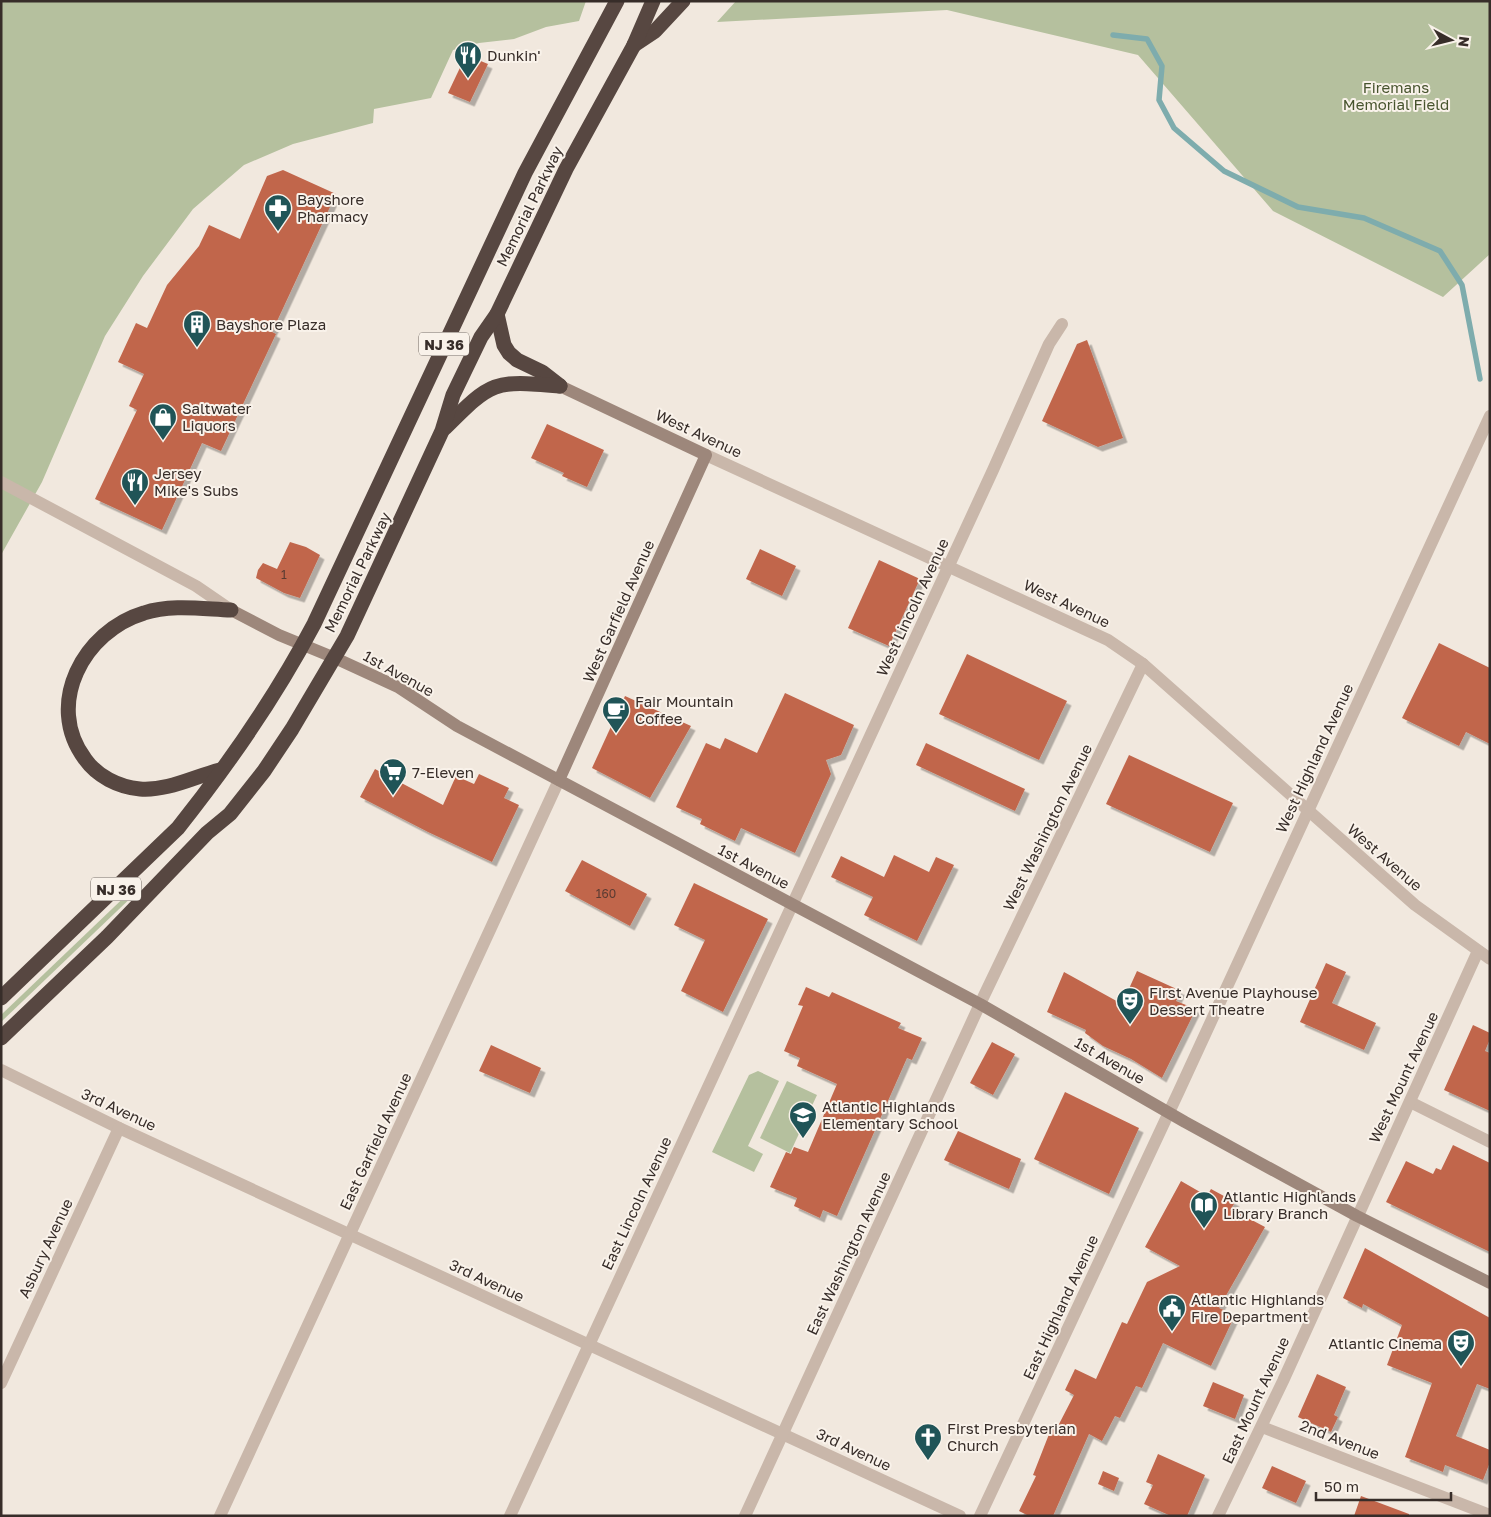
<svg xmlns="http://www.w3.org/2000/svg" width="1491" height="1517" font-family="'Golos Text',sans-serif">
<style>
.green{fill:#b5c09e}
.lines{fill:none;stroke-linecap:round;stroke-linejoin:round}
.stream{stroke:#7eacad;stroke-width:5.5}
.building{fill:#c1664c;filter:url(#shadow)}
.street{stroke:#c9b7aa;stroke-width:12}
.secondary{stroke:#9d877b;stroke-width:12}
.highway{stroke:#574741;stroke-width:15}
.labels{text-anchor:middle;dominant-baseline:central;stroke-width:4;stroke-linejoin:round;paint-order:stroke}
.number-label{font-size:12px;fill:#5a3b32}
.shield{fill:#f9f2ea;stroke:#716863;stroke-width:1}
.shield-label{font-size:14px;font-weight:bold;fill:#372d29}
.poi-label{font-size:15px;fill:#372d29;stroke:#f9f2ea;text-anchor:start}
.park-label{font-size:15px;fill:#47542e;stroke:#f9f2ea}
.street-label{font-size:15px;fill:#372d29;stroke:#f9f2ea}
</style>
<defs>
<filter id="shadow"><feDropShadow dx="4.5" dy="4.5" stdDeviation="0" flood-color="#0004"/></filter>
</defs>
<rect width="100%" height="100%" fill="#f1e8de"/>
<g class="green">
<polygon points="1,1 586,1 579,21 546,27 514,39 479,43 453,50 431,98 374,109 373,123 293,144 244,165 193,209 143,276 105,336 42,482 1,555"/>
<polygon points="736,1 1490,1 1490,254 1443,297 1273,211 1138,55 947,10 717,22"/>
<polygon points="136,886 139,890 1,1022 1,1015"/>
<polygon points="758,1071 779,1081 748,1146 763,1154 754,1172 712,1152 749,1075"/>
<polygon points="787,1081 817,1095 790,1153 760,1138"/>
</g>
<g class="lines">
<polyline class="stream" points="1113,35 1147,39 1162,66 1159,100 1174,128 1224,171 1298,207 1364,218 1440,251 1462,285 1480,379"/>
</g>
<g class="building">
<polygon points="466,55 488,64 470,102 448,93"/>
<polygon points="283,170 336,194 272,332 276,334 221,451 202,443 162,530 95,499 137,410 129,406 144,374 118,362 136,323 147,328 167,285 199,246 209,225 240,239 267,176"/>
<polygon points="1087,340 1123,438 1098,447 1042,421 1077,344"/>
<polygon points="547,424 604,450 587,487 562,476 564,473 531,458"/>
<polygon points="290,542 306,547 320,555 300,598 284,593 256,578 258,570 263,563 277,569"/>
<polygon points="760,549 796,566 782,596 746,579"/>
<polygon points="879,560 920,579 889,646 848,628"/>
<polygon points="1439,643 1490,668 1490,744 1466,732 1459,746 1402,718"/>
<polygon points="967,654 1067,701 1039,760 939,714"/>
<polygon points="785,693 854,725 841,755 826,760 831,774 795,853 741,828 735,841 700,824 702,819 676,807 706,743 720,749 725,738 757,753"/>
<polygon points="625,696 691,726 650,798 592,768"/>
<polygon points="926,743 1025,789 1015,811 916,765"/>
<polygon points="1129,755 1233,803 1210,852 1106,804"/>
<polygon points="375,769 443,805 456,776 474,784 479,774 509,788 504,798 519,805 492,862 428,832 360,797"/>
<polygon points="894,855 929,872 936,857 954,865 917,941 864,915 873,897 831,877 841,856 884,877"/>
<polygon points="582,860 647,894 630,926 565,891"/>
<polygon points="694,883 768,919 723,1012 681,991 705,940 674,925"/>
<polygon points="1326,963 1346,972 1332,1003 1376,1023 1364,1050 1300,1022"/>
<polygon points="1137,971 1181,991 1176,1001 1196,1009 1162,1078 1131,1059 1103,1046 1085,1033 1086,1030 1047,1012 1064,972 1122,1004"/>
<polygon points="806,987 829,997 832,992 901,1023 898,1028 922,1038 912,1060 907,1058 837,1216 823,1210 820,1218 794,1206 797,1198 770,1187 786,1152 791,1154 794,1147 808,1152 837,1084 797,1066 800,1058 784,1051 803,1006 798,1005"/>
<polygon points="1473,1025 1490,1033 1490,1039 1485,1051 1490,1053 1490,1111 1444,1090"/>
<polygon points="992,1042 1015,1054 993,1095 970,1083"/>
<polygon points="491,1045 541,1068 530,1093 479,1071"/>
<polygon points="1065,1092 1139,1128 1109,1194 1034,1159"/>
<polygon points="958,1131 1021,1159 1009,1189 944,1160"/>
<polygon points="1453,1145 1490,1163 1490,1252 1386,1202 1406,1161 1433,1174 1436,1168 1441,1170"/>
<polygon points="1181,1181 1207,1196 1211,1189 1235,1202 1231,1209 1265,1227 1219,1308 1235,1315 1211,1366 1163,1343 1142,1388 1136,1386 1120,1418 1115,1416 1102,1441 1089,1434 1053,1516 1029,1516 1019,1511 1036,1476 1033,1475 1053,1424 1058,1426 1074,1395 1065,1390 1075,1369 1096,1379 1122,1322 1127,1324 1147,1282 1180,1266 1145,1247"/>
<polygon points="1365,1248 1490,1318 1490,1389 1477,1384 1456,1436 1490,1450 1490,1462 1483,1480 1445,1465 1443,1472 1405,1457 1432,1383 1387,1365 1402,1325 1363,1304 1362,1308 1343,1298"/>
<polygon points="1317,1374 1346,1387 1334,1415 1338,1417 1331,1432 1298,1417"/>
<polygon points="1213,1382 1244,1395 1235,1419 1203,1406"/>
<polygon points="1158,1454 1205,1475 1187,1516 1171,1516 1144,1504 1153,1485 1146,1482"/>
<polygon points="1272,1466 1306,1481 1296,1503 1262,1488"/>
<polygon points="1103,1471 1119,1478 1114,1491 1098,1484"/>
<polygon points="1361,1496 1409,1514 1409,1516 1354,1516"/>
</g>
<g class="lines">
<g class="street">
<polyline points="706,455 1108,640 1143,664 1415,905 1490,959"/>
<polyline points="1,482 196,586 231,610"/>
<polyline points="1,1070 119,1128 960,1516"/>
<polyline points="1410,1102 1490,1142"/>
<polyline points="1,1383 119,1128"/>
<polyline points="1262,1427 1490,1515"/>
<polyline points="220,1516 559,780"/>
<polyline points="510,1516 993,470 1049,344 1062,324"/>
<polyline points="745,1516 980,1004 1143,664"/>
<polyline points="980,1516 1179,1091 1490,416"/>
<polyline points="1218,1516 1283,1381 1478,951"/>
</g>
<g class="secondary">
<polyline points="231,610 279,635 335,658 398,687 457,726 980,1004 1185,1122 1357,1216 1490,1283"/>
<polyline points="559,780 706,455 560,386"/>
</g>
<g class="highway">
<polyline points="634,45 655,31 683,1"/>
<polyline points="497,314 504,345 509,353 517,360 542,372 560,386"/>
<path d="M445 428C492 381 493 380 560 386"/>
<path d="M220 770C193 777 168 791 140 789 118 787 97 776 85 759 44 704 84 631 144 613 171 604 203 609 231 610"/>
<path d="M1 998 178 828C228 765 276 696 314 624L525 173 617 1"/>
<polyline points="1,1038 107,937 207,833 230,814 264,771 292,729 347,636 442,431 453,395 481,337 497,314 566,169 634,45 653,1"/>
</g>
</g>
<defs>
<g id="restaurant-pin" transform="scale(1.4375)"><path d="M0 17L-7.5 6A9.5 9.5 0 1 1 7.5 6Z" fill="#205457" stroke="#f9f2ea"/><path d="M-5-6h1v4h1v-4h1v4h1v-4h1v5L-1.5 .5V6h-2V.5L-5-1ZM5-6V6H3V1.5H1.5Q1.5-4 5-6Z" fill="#fff"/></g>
<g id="pharmacy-pin" transform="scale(1.4375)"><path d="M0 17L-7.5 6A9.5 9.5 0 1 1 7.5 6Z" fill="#205457" stroke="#f9f2ea"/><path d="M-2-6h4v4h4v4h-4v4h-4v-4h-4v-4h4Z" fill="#fff"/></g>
<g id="building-pin" transform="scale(1.4375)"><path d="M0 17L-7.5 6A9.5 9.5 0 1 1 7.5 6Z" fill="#205457" stroke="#f9f2ea"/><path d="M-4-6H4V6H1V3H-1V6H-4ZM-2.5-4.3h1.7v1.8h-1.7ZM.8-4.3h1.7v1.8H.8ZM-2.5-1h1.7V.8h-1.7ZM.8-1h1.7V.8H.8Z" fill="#fff"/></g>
<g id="shop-pin" transform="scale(1.4375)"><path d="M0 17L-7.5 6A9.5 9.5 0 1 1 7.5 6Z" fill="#205457" stroke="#f9f2ea"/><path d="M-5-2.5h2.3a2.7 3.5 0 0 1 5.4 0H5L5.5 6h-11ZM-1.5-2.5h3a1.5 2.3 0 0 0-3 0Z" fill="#fff"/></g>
<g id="cafe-pin" transform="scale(1.4375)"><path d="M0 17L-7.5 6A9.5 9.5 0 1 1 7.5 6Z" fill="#205457" stroke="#f9f2ea"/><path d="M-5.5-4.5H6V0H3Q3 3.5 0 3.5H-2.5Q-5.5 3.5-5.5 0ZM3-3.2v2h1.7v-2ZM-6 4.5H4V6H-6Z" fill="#fff"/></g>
<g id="supermarket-pin" transform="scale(1.4375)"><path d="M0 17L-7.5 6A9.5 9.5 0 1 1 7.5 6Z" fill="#205457" stroke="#f9f2ea"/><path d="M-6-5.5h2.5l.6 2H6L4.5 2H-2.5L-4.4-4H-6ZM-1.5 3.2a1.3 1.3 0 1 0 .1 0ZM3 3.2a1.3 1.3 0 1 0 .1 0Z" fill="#fff"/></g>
<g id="theatre-pin" transform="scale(1.4375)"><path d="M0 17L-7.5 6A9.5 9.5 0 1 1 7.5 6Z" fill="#205457" stroke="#f9f2ea"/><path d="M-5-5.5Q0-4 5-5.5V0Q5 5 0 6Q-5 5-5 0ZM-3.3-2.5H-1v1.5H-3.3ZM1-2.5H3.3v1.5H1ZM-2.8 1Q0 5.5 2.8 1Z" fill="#fff"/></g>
<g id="school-pin" transform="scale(1.4375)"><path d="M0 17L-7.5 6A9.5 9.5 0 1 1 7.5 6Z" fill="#205457" stroke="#f9f2ea"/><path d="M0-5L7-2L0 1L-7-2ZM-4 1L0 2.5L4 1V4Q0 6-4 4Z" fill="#fff"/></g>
<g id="library-pin" transform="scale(1.4375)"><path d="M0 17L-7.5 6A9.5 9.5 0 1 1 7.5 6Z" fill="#205457" stroke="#f9f2ea"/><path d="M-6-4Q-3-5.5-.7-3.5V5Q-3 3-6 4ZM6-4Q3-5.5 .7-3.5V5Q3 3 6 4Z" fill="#fff"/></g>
<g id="civic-pin" transform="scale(1.4375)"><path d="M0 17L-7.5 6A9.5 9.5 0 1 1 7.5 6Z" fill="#205457" stroke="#f9f2ea"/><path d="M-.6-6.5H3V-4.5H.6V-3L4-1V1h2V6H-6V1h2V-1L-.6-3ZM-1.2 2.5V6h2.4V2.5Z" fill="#fff"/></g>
<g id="church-pin" transform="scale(1.4375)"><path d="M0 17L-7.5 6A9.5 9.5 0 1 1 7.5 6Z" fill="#205457" stroke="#f9f2ea"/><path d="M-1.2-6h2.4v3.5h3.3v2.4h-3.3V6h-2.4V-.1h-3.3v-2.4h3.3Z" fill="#fff"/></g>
</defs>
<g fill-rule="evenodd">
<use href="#restaurant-pin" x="468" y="55"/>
<use href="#pharmacy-pin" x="278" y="208"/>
<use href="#building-pin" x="197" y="324"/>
<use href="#shop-pin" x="163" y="417"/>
<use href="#restaurant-pin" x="135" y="482"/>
<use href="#cafe-pin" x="616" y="710"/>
<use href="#supermarket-pin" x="393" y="772"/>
<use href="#theatre-pin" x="1130" y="1001"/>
<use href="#school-pin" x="803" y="1115"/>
<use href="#library-pin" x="1204" y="1205"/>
<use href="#civic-pin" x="1172" y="1308"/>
<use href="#theatre-pin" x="1461" y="1343"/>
<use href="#church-pin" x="928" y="1437"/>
</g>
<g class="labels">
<g class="number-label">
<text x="284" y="574">1</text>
<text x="606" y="893">160</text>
</g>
<g class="shield">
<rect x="419" y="332.5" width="50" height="23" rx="4"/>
<rect x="91" y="877.5" width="50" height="23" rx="4"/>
</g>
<g class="shield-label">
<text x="444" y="344">NJ 36</text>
<text x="116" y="889">NJ 36</text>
</g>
<g class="poi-label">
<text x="487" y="55">Dunkin'</text>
<text x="297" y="199">Bayshore<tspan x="297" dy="17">Pharmacy</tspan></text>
<text x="216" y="324">Bayshore Plaza</text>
<text x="182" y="408">Saltwater<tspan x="182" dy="17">Liquors</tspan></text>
<text x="154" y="473">Jersey<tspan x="154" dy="17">Mike's Subs</tspan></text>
<text x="635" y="701">Fair Mountain<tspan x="635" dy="17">Coffee</tspan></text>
<text x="412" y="772">7-Eleven</text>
<text x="1149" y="992">First Avenue Playhouse<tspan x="1149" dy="17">Dessert Theatre</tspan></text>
<text x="822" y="1106">Atlantic Highlands<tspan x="822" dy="17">Elementary School</tspan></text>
<text x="1223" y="1196">Atlantic Highlands<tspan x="1223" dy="17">Library Branch</tspan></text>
<text x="1191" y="1299">Atlantic Highlands<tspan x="1191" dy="17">Fire Department</tspan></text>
<text x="1442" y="1343" text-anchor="end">Atlantic Cinema</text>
<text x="947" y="1428">First Presbyterian<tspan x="947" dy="17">Church</tspan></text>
</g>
<g class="park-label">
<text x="1396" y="87">Firemans<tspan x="1396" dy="17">Memorial Field</tspan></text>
</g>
<g class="street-label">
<text transform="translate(529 206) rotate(-64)">Memorial Parkway</text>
<text transform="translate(699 433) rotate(25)">West Avenue</text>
<text transform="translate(357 572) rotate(-64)">Memorial Parkway</text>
<text transform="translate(1067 603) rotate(25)">West Avenue</text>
<text transform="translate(912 607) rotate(-65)">West Lincoln Avenue</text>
<text transform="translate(618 611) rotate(-66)">West Garfield Avenue</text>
<text transform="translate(399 673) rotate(29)">1st Avenue</text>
<text transform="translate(1314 758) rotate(-65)">West Highland Avenue</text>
<text transform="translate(1047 827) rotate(-64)">West Washington Avenue</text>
<text transform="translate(1385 857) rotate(41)">West Avenue</text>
<text transform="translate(754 866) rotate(28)">1st Avenue</text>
<text transform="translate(1110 1060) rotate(30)">1st Avenue</text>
<text transform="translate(1403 1077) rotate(-65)">West Mount Avenue</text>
<text transform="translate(119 1109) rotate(25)">3rd Avenue</text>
<text transform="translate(375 1141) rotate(-65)">East Garfield Avenue</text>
<text transform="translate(636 1203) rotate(-65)">East Lincoln Avenue</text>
<text transform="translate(45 1248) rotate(-65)">Asbury Avenue</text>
<text transform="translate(848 1253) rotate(-65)">East Washington Avenue</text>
<text transform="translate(487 1280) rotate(25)">3rd Avenue</text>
<text transform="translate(1060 1307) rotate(-65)">East Highland Avenue</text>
<text transform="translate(1255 1400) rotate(-65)">East Mount Avenue</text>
<text transform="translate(1340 1439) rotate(21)">2nd Avenue</text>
<text transform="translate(854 1449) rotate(25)">3rd Avenue</text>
</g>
</g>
<rect width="1491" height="1517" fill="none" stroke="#372d29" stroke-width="5"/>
<g transform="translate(1451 40) rotate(97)" stroke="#f9f2ea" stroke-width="4" paint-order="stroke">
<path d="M0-4L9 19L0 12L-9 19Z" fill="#372d29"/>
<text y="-8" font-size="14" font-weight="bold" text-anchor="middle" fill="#372d29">N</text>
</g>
<path d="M1316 1492v8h135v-8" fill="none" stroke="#372d29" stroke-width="2.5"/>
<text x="1324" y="1492" font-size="15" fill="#372d29" stroke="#f9f2ea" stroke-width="4" paint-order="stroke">50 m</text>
</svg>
